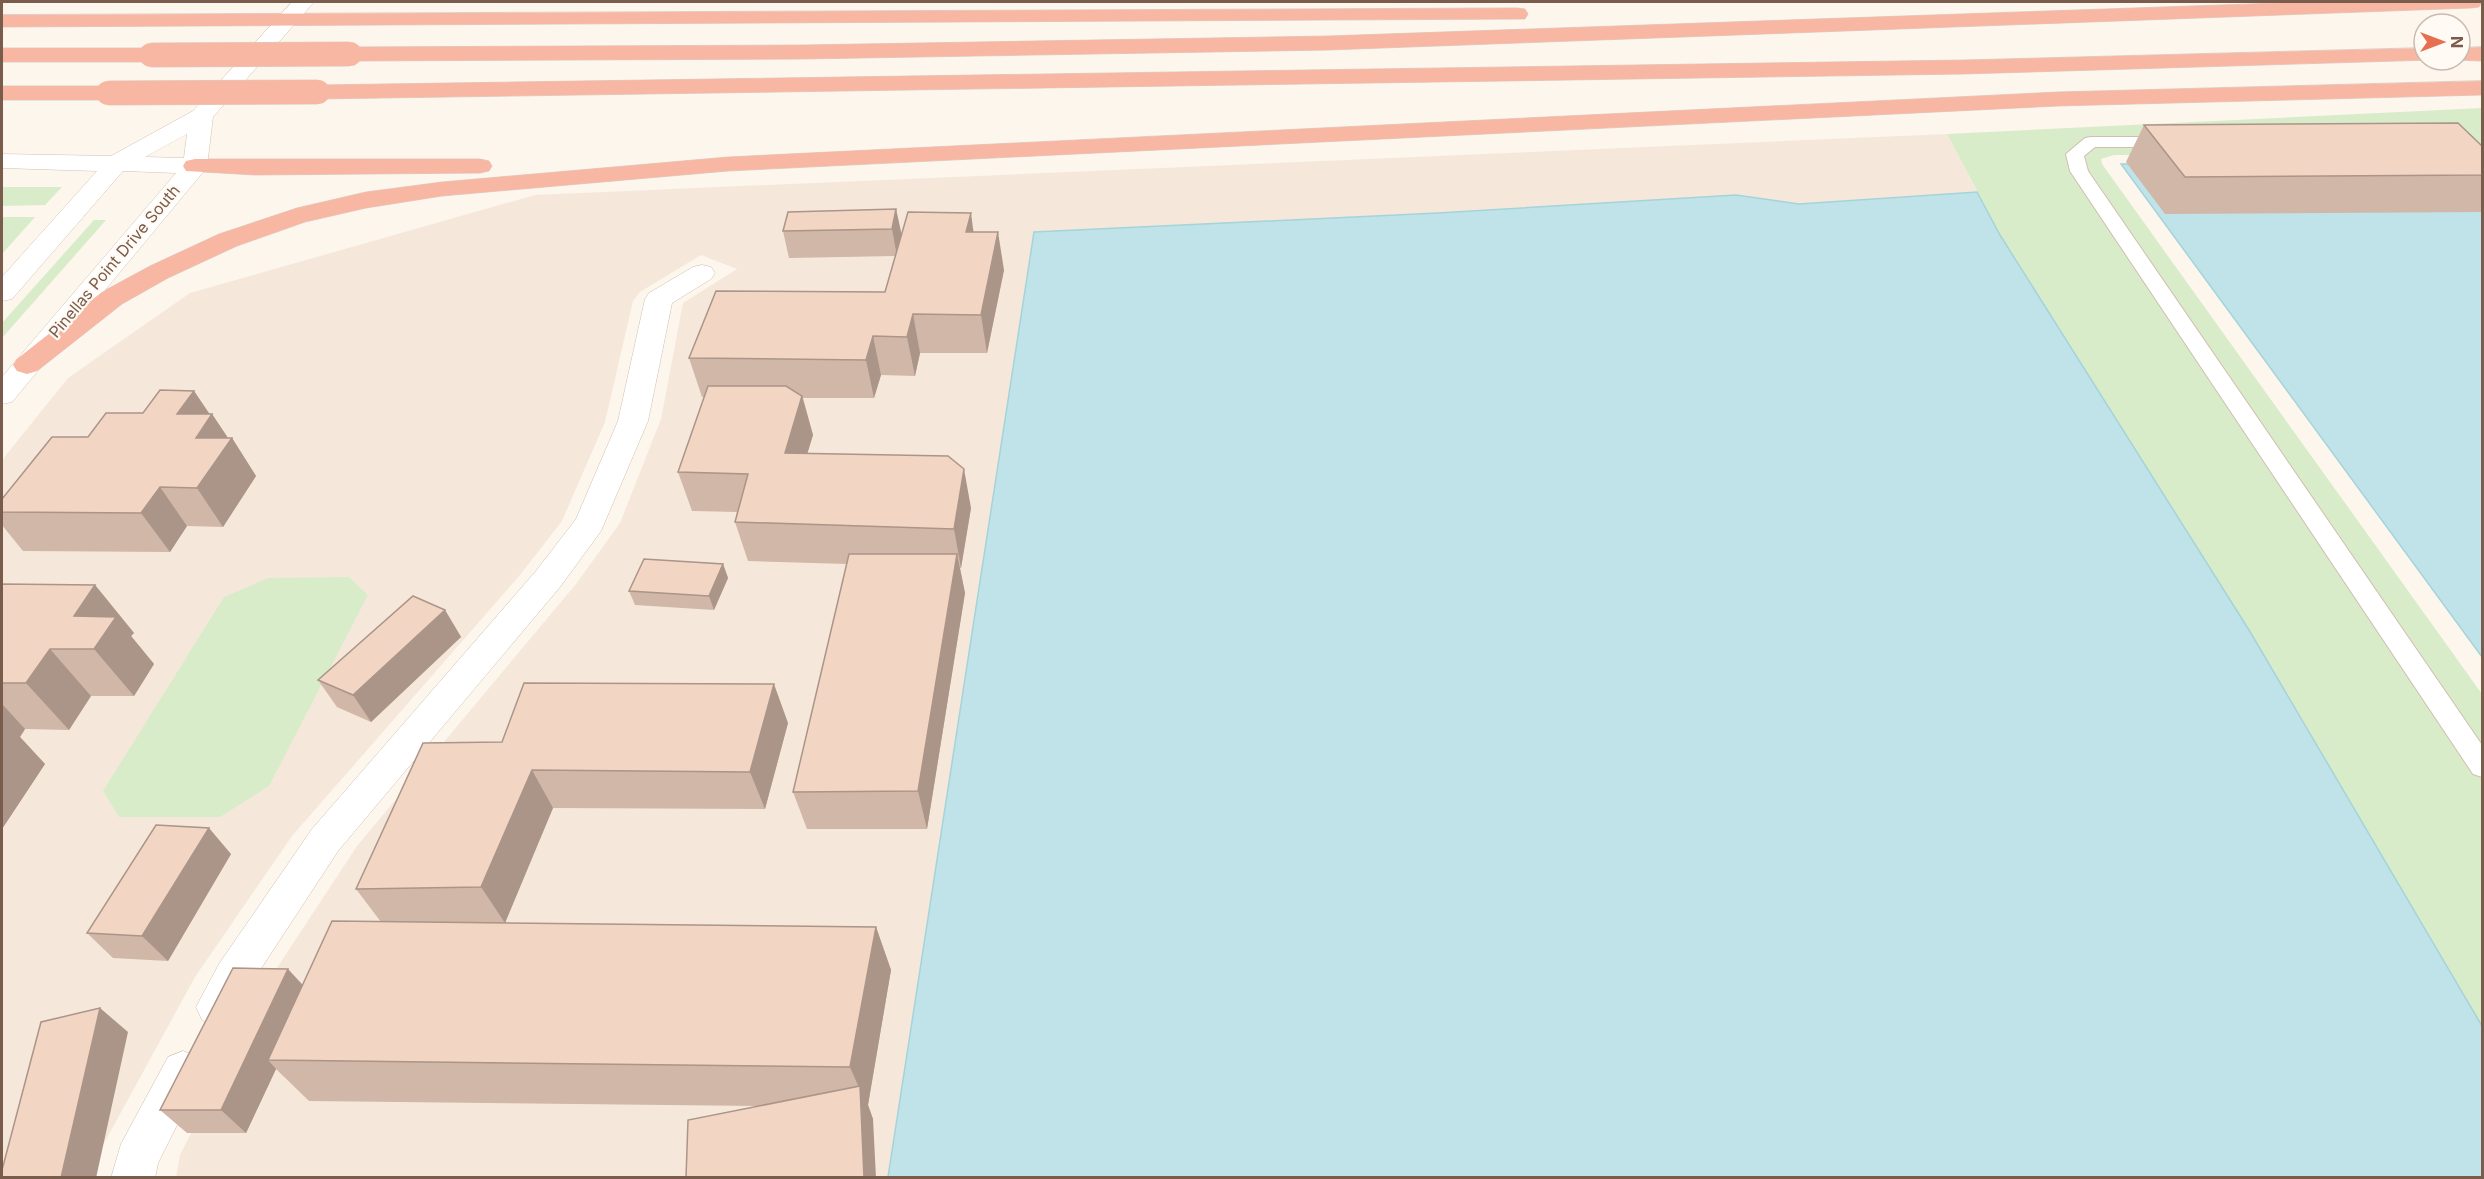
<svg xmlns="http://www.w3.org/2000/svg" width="2484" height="1179" font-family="Inter,sans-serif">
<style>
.residential{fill:#f5e8da}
.green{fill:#d8ecc9}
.water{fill:#bfe3e8;stroke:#a5d3da;stroke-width:1.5}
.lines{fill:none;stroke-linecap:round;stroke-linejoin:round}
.lane-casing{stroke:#d1beb0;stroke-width:2}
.street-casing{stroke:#d1beb0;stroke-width:1}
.secondary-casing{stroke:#d6c0b0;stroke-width:1}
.highway-casing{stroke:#dad1cd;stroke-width:1}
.lane{fill:#fff;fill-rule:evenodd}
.street{fill:#fff;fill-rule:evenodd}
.secondary{fill:#fff;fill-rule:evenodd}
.highway{fill:#f7b7a3;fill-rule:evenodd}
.highway-bridge-casing{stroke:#dad1cd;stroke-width:25;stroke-linecap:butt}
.highway-bridge{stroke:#f7b7a3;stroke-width:24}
.wall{fill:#d1b7a8}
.shaded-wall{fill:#aa9588}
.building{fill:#f3d5c3;stroke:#aa9588;stroke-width:1.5}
.labels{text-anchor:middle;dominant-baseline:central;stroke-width:4.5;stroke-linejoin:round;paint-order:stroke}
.street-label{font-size:16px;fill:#7a5c4d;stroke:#fffaf3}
</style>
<rect width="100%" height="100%" fill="#fdf6ec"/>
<polygon class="residential" points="1947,134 1977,192 1799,204 1736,195 1438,213 1034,232 888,1177 176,1177 180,1155 269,980 357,846 576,584 620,523 661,419 683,303 737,269 701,255 640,292 633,301 605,422 562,521 520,575 292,836 195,977 96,1158 2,1178 2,460 68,378 190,293 535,195"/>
<g class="green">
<polygon points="2482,108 2482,187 2434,153 2114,155 2101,159 2102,164 2482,694 2482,1026 2249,630 2000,235 1947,134"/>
<polygon points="2,187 62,187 45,205 2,206"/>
<polygon points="2,217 35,217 2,254"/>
<polygon points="94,220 106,220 2,338 2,323"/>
<polygon points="349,577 368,595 269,786 220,817 119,817 103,791 224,597 268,578"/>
</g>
<g class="water">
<polygon points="2437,162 2482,207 2482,657 2121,164"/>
<polygon points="1977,192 2000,235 2249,630 2482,1026 2482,1177 888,1177 1034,232 1438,213 1736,195 1799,204"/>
</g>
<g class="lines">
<g class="lane-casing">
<polygon id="lane" points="2091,137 2168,137 2177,142 2168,147 2095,147 2084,156 2088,171 2482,745 2482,777 2473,774 2070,171 2066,154 2085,138"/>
</g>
<g class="street-casing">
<g id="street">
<polygon points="702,265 711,267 715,273 711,279 672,303 648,421 601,531 560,587 338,851 247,990 232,1020 217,1026 202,1020 196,1007 219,964 312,829 536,571 576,519 618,421 645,299 649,293 693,267"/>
<polygon points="183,1051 198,1057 204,1071 158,1163 155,1178 111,1178 121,1144 168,1057"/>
</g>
</g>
<g class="secondary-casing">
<path id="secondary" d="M292 2H314L213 117 207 166 204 171 12 402 2 404V377L176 173 123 171 12 299 2 301V277L97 171 2 168V154L111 156 193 111ZM187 134 184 158 145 157Z"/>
</g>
<g class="highway-casing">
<g id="highway">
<polygon points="2306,2 2482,2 2479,7 2471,8 1328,50 803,59 350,61 342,59 339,54 342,49 350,47 803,45 1328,36"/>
<polygon points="1517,8 1525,9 1528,14 1525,19 2,27 2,15"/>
<polygon points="2482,47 2482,61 2453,60 2460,60 2460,48"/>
<polygon points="2,48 151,48 159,50 162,55 159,60 151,62 2,62"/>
<polygon points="2424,48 2424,60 2431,60 1964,74 318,99 310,97 306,92 310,87 318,85 1964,60"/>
<polygon points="2482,81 2482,95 2058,106 728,171 442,196 366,208 305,222 237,246 168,278 122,304 37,371 27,374 17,371 13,365 17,359 102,292 150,266 219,234 297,208 366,192 442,182 728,157 2058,92"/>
<polygon points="2,86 108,86 116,88 120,93 116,98 108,100 2,100"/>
<polygon points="195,159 480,159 489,161 492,166 489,171 480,173 255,175 186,171 183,166 186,161"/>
</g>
</g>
<use href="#lane" class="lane"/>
<use href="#street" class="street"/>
<use href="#secondary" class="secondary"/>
<use href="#highway" class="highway"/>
<g class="highway-bridge-casing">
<g id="highway-bridge">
<polyline points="151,55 350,54"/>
<polyline points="108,93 318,92"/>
</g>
</g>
<use href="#highway-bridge" class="highway-bridge"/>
</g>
<g class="wall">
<polygon points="2144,125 2482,146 2482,212 2165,214 2126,162"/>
<polygon points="896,209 901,235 974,232 1004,270 987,353 920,353 915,376 881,375 874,398 803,398 813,435 807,453 971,508 961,568 960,568 965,593 927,829 807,829 793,792 847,564 748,561 735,522 737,512 692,511 678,472 704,397 702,397 689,358 885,292 895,256 789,258 783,231"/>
<polygon points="194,391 209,414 212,414 228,438 232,438 256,476 223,527 187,526 170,552 23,551 2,525 2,499 88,437"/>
<polygon points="723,564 728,578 714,610 635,605 629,591"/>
<polygon points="2,584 95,585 134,633 131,636 154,664 134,696 91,696 69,730 25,729 20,737 45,764 2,829"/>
<polygon points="445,610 461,637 371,722 337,707 318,680"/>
<polygon points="788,723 765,809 553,808 505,923 876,927 891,970 868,1105 873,1119 758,1106 309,1101 276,1069 246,1133 187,1133 160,1110 303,985 381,922 356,889 502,742"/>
<polygon points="231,854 168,961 113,958 87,933"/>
</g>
<g class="shaded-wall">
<polygon points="896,209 902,236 897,256 892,229"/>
<polygon points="971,213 976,251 966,232"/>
<polygon points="998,232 1004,270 987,353 981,315"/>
<polygon points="913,314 920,353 915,376 907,337"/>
<polygon points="873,336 881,375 874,398 866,360"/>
<polygon points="194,391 211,416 212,414 230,441 232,438 256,476 223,527 197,488 177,414"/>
<polygon points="802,396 813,435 796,491 785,453"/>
<polygon points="964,469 971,508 961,568 954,529"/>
<polygon points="160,487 187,526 170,552 141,513"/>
<polygon points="957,554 965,593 927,829 918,791"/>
<polygon points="723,564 728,578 714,610 709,596"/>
<polygon points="95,585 134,633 131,636 154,664 134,696 94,649 74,616"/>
<polygon points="445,610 461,637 371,722 353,695"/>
<polygon points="50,649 91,696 69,730 26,683"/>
<polygon points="774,684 788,723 765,809 750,772"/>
<polygon points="2,704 25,729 20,737 45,764 2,829"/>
<polygon points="532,770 553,808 505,923 481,887"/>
<polygon points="209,828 231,854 168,961 142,936"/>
<polygon points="876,927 891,970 868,1105 873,1119 876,1178 864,1178 860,1090 850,1067"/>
<polygon points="288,969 311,994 268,1060 276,1069 246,1133 221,1110"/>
<polygon points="100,1008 128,1032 96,1178 61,1178"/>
</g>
<g class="building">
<polygon points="2458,123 2482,146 2482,175 2185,177 2144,125"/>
<polygon points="896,209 892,229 783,231 788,212"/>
<polygon points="908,212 971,213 966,232 998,232 981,315 913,314 907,337 873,336 866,360 689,358 716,291 885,292"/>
<polygon points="708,386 786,386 802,396 785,453 948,456 964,469 954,529 735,522 748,474 678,472"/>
<polygon points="160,390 194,391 177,414 212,414 196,438 232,438 197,488 160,487 141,513 2,512 2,499 52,437 88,437 106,413 143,413"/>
<polygon points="849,554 957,554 918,791 793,792"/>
<polygon points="644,559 723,564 709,596 629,591"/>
<polygon points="2,584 95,585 74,616 116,617 94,649 50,649 26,683 2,683"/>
<polygon points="413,596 445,610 353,695 318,680"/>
<polygon points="524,683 774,684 750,772 532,770 481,887 356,889 423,743 502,742"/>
<polygon points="156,825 209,828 142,936 87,933"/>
<polygon points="332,921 876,927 850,1067 268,1060"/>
<polygon points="233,968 288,969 221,1110 160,1110"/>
<polygon points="100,1008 61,1178 2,1178 2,1170 41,1022"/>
<polygon points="860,1086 864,1178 686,1178 688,1120"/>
</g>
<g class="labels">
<g class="street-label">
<text transform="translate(114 261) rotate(-50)">Pinellas Point Drive South</text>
</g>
</g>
<rect width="2484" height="1179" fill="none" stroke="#7a5c4d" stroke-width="6"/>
<g transform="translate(2442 42) rotate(90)"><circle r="28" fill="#fffaf3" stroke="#cabbb1" stroke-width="1.5"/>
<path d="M0-4.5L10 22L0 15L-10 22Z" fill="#e76f51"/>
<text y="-9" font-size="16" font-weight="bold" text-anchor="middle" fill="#7a5c4d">N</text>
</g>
</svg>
